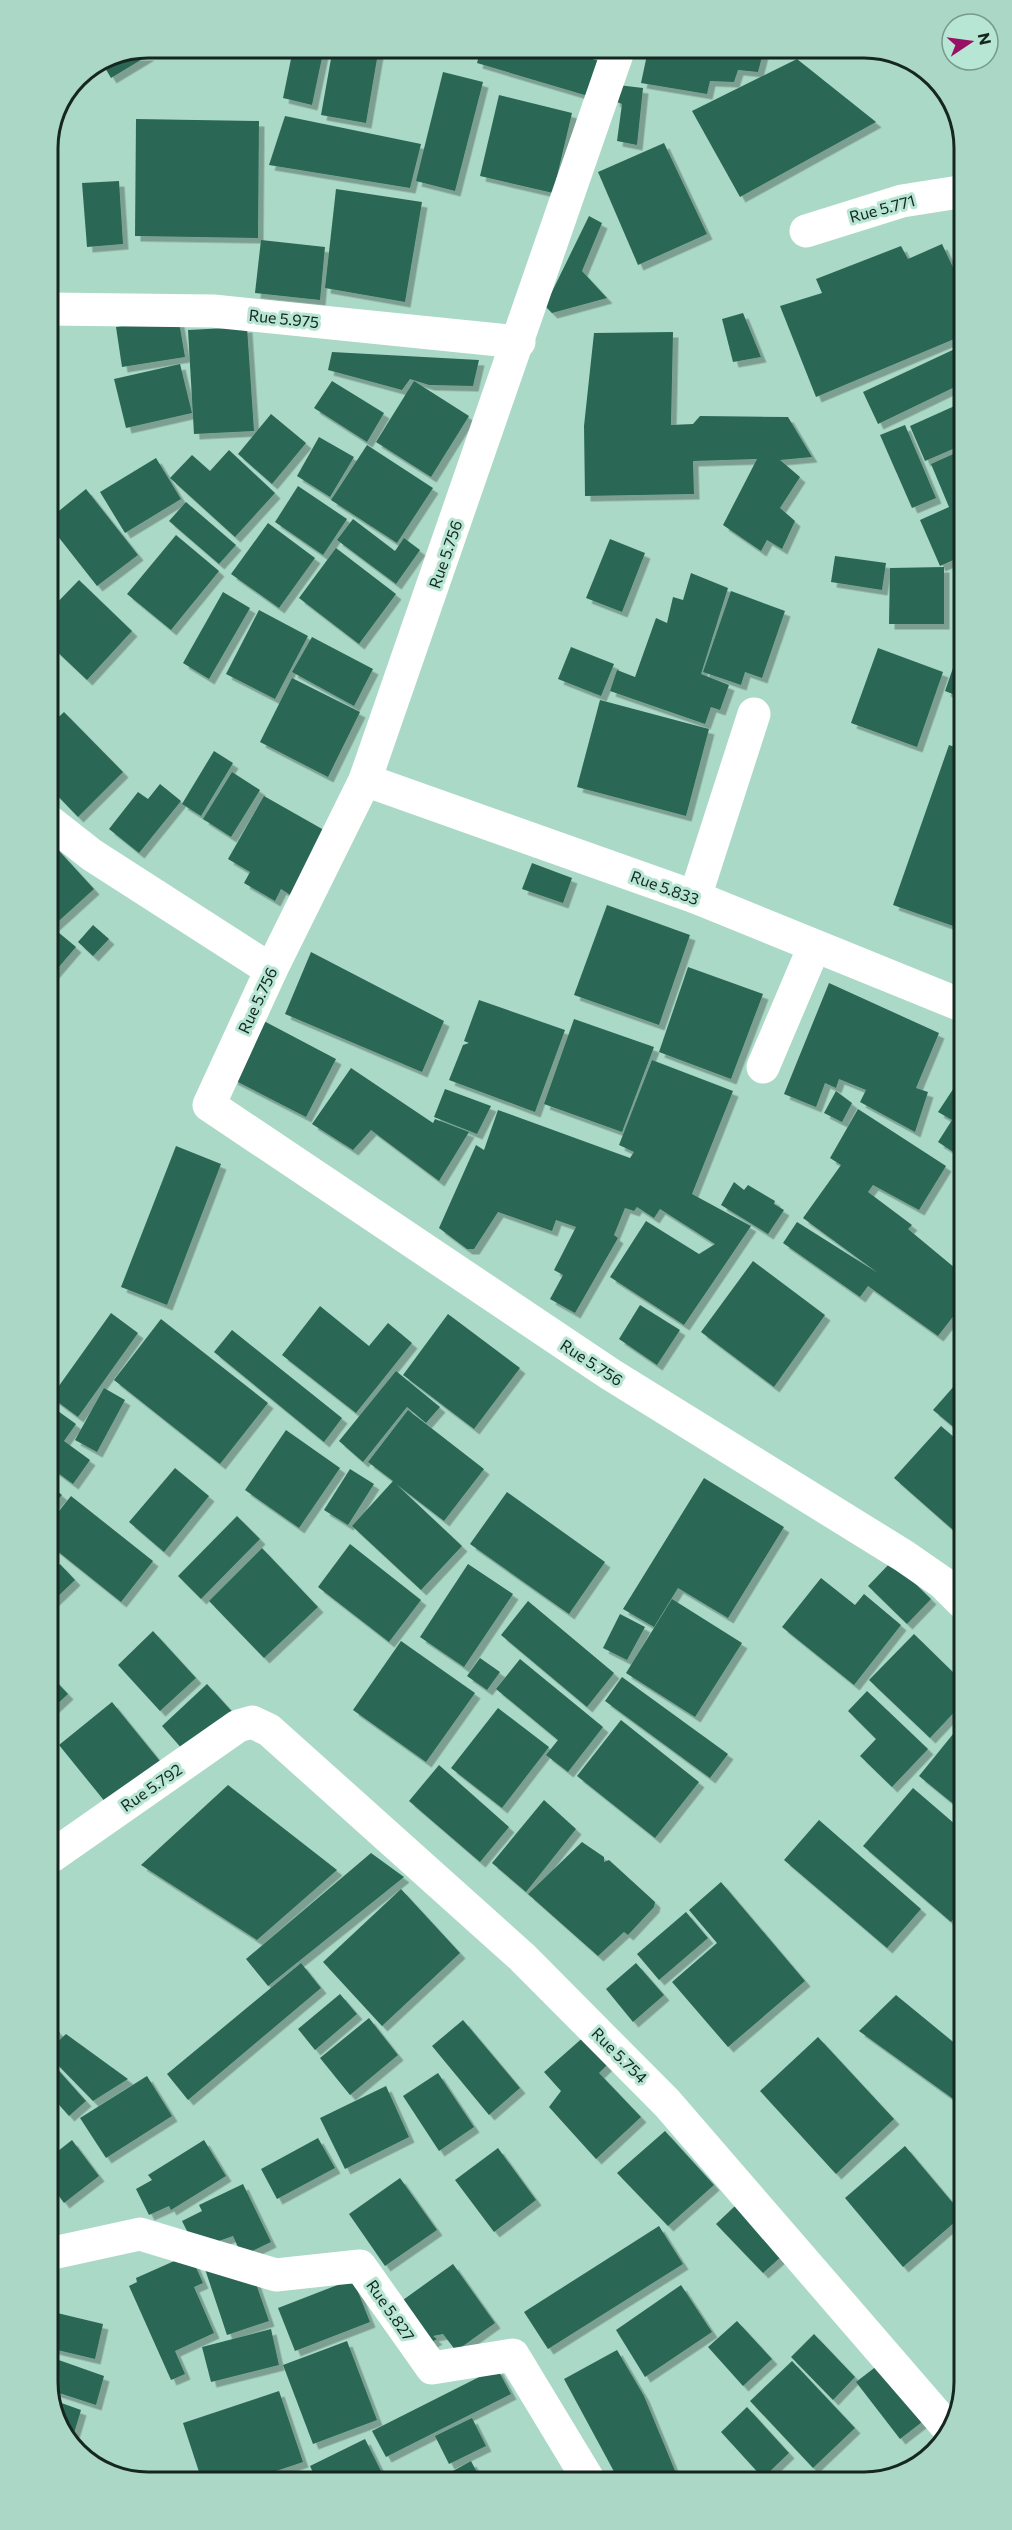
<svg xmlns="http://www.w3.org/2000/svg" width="1012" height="2530" font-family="Commissioner,sans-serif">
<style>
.building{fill:#2a6854;filter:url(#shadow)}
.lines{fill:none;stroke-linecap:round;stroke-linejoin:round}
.minor{stroke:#fff;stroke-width:33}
.labels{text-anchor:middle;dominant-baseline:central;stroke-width:6;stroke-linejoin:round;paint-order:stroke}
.street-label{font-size:16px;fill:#152720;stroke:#b8e6d4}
.rim{fill:none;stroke:#152720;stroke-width:3}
</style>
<defs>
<filter id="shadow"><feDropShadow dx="5.5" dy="5.5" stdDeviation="0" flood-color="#0004"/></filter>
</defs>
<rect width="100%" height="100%" fill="#abd9c7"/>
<g class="building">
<polygon points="764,49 758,72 738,70 734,82 710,81 707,94 641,83 648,50"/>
<polygon points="565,51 599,61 588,96 477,63 480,52"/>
<polygon points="323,53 312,105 283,98 292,54"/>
<polygon points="332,53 378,53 366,123 321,115"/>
<polygon points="110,55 149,55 111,78 101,61"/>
<polygon points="797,59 876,122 740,197 692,111"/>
<polygon points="443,72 483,82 455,191 416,181"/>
<polygon points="618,85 643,88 637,145 617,141 622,104 614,101"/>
<polygon points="499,95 572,113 553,193 480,176"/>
<polygon points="285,116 421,144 410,188 269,165"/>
<polygon points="136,119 259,121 258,238 135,236"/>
<polygon points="664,143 707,234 638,265 598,172"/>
<polygon points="119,181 123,244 87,247 82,183"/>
<polygon points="336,189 422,202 405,302 325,288"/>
<polygon points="589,216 602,223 582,271 607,298 552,313 545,306"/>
<polygon points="261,240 325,247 320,300 255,293"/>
<polygon points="942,244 959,280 959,337 816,397 780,306 822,293 816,279 901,246 908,259"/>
<polygon points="743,313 761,357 733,362 722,319"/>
<polygon points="178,316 185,357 122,367 116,327"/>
<polygon points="247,327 254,431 194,434 188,330"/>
<polygon points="673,332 671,425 693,424 700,416 788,417 812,457 780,460 800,477 780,508 795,521 782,549 767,540 761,551 723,525 757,459 693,461 694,494 585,496 584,426 594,333"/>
<polygon points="959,347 959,385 878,424 863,392"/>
<polygon points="332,352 479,360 473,386 429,385 410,379 402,390 328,370"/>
<polygon points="180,364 192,413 126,428 114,379"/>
<polygon points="332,381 384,413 367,442 314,408"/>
<polygon points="414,381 469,416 431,477 376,442"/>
<polygon points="959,404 960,446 925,461 910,426"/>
<polygon points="271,414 306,443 272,484 238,454"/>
<polygon points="905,425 936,498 912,508 880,435"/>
<polygon points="319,437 354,457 330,497 297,476"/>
<polygon points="367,445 433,488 397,543 331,500"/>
<polygon points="229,450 275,493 235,537 170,478 192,455 210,471"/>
<polygon points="960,451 960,557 940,566 920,520 949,507 931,464"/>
<polygon points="156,458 181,499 125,533 100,492"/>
<polygon points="298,486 347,519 323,555 275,522"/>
<polygon points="86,489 138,555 97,586 49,525 49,519"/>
<polygon points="186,502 236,545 219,564 169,521"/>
<polygon points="353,519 395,551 404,538 420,550 396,584 337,540"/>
<polygon points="268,523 315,558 279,608 231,574"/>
<polygon points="176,535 219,571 171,630 127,594"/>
<polygon points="610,539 645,553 622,612 586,598"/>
<polygon points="336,548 396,594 359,644 299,598"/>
<polygon points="835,556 886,563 882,590 831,582"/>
<polygon points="944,567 944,624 889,624 890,568"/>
<polygon points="691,573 728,588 701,674 729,685 720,710 711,707 705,724 610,691 617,670 635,677 656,618 667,623 673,597 683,600"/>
<polygon points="79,580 132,631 87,680 49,644 49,611"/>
<polygon points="731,591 785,611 762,678 745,672 741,685 703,672"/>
<polygon points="223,592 250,608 209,679 183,663"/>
<polygon points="259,610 308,636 275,699 226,674"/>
<polygon points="312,637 373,669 354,706 292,672"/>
<polygon points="571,647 614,664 601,696 558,679"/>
<polygon points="878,648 943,672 917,747 851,723"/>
<polygon points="960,648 960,697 945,691"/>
<polygon points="292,678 360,712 328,777 260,742"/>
<polygon points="600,700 709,729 686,816 577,787"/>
<polygon points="64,712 123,772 78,817 50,788 49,726"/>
<polygon points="949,745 960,749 961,915 956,927 893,905"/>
<polygon points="214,751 233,763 201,816 182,804"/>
<polygon points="232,772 260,790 231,837 203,819"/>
<polygon points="160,784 181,801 139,853 109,829 138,792 148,799"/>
<polygon points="264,796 331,834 295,898 281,889 275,901 244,883 250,872 228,859"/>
<polygon points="50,841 94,889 50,929"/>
<polygon points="532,863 572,878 563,903 522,889"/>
<polygon points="607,905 690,935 659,1025 574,995"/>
<polygon points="93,925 109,939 93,956 78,942"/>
<polygon points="58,932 76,947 52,975 50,942"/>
<polygon points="311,952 444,1021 422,1072 285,1014"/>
<polygon points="688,967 763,994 731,1079 659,1052"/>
<polygon points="829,983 939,1033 916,1088 928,1092 915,1132 860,1102 866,1090 839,1079 836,1088 825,1083 816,1107 784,1094"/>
<polygon points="479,1000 565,1030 535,1112 449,1080 463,1045 469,1043 464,1041"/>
<polygon points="574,1019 654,1047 622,1132 544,1104"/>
<polygon points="262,1020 336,1059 306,1117 232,1079"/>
<polygon points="652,1060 733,1091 692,1194 751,1226 684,1325 610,1277 646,1221 699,1254 715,1244 660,1209 654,1218 637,1207 634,1211 625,1208 614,1235 618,1238 575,1313 550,1299 563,1275 554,1270 576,1227 556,1220 552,1231 498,1212 474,1249 467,1249 439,1228 476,1145 484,1150 498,1110 630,1158 634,1152 619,1145"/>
<polygon points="351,1068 433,1123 435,1119 469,1132 439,1181 371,1130 353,1150 312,1124"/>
<polygon points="961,1077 961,1157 938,1142 952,1120 938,1112"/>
<polygon points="445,1089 491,1106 477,1134 434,1117"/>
<polygon points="836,1091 852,1103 842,1122 824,1113"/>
<polygon points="858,1109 946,1166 919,1210 873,1185 868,1192 912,1225 908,1229 961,1273 962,1305 938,1336 868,1286 860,1297 783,1243 797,1222 878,1273 803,1218 841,1165 830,1158"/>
<polygon points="176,1146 221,1164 167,1305 121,1287"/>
<polygon points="734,1182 744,1190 748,1185 775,1201 774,1204 784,1210 768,1234 721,1205"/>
<polygon points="753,1261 825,1315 774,1387 701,1332"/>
<polygon points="640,1305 680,1330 657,1365 619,1339"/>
<polygon points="320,1306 369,1346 388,1323 412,1343 356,1413 282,1355"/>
<polygon points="111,1313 138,1333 78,1417 51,1397"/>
<polygon points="448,1314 520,1368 474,1429 403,1375"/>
<polygon points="161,1319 268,1403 220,1464 114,1380"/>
<polygon points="232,1330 342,1418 324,1442 214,1352"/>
<polygon points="396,1371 440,1407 426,1423 407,1407 363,1462 339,1441"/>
<polygon points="962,1377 962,1425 957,1430 933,1410"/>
<polygon points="104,1388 125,1400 97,1452 75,1440"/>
<polygon points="51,1406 76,1424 64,1441 90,1460 73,1484 51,1468"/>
<polygon points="408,1410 484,1469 444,1521 396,1484 462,1546 421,1590 352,1526 393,1481 368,1462"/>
<polygon points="941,1426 962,1444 961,1537 894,1478"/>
<polygon points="286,1430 340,1468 299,1528 245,1490"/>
<polygon points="175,1468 209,1496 164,1552 129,1522"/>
<polygon points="350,1469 374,1484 348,1525 324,1510"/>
<polygon points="704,1478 784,1527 728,1618 678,1588 654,1627 623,1609"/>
<polygon points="51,1486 62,1495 51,1507"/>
<polygon points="507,1492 605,1562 569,1614 470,1544"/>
<polygon points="71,1496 153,1561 121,1602 51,1546 51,1521"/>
<polygon points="237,1516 260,1539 201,1599 178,1576"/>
<polygon points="350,1544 421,1600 389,1642 318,1587"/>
<polygon points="262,1548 318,1607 264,1658 209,1601"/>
<polygon points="892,1561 931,1599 907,1624 868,1586"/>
<polygon points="60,1564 75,1580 51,1603 51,1573"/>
<polygon points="468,1564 513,1594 464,1667 420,1637"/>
<polygon points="821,1578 855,1605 864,1594 901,1625 854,1685 782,1627"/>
<polygon points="672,1599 742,1643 695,1717 626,1673"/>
<polygon points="528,1601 614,1673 587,1707 501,1635"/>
<polygon points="620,1614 645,1627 627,1660 603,1648"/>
<polygon points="153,1631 196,1678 160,1711 118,1665"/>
<polygon points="914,1634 962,1681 962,1704 930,1738 869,1680"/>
<polygon points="401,1641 475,1693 426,1762 353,1710"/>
<polygon points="480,1658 500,1672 487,1690 467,1676"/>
<polygon points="520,1659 603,1727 568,1772 546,1755 558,1740 496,1689"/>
<polygon points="52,1677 68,1694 52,1709"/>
<polygon points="622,1677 728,1754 710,1778 605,1701"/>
<polygon points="207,1684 237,1717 191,1759 162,1726"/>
<polygon points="867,1691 928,1749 892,1787 860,1756 876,1739 848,1711"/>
<polygon points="112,1702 172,1776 119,1819 59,1745"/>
<polygon points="498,1708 549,1747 502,1808 451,1768"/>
<polygon points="621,1720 699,1782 655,1838 577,1776"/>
<polygon points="962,1723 963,1800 957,1807 919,1776"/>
<polygon points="439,1765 509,1827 480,1862 409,1801"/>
<polygon points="228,1785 337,1870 257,1940 141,1865"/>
<polygon points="913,1788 963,1831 963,1908 951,1922 863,1846"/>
<polygon points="544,1800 576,1829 526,1892 492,1863"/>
<polygon points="819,1820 921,1909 887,1948 784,1860"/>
<polygon points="582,1842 604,1857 604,1862 609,1860 655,1902 654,1907 628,1935 624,1932 598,1956 528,1894"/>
<polygon points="371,1853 404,1877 268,1986 246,1959"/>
<polygon points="721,1882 805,1981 728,2047 672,1982 717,1943 689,1910"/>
<polygon points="401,1889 460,1953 382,2026 323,1962"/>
<polygon points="686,1912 708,1938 659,1980 637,1954"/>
<polygon points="301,1963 321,1988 188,2100 167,2074"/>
<polygon points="636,1963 664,1995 633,2022 606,1989"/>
<polygon points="340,1994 357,2014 315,2050 298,2029"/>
<polygon points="896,1995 963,2050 963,2106 859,2031"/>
<polygon points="369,2018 398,2055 350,2095 320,2058"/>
<polygon points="463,2020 520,2088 489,2115 432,2046"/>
<polygon points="52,2026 60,2033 52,2041"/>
<polygon points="66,2034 128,2079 93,2101 52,2059 52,2047"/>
<polygon points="587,2034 611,2061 599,2073 641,2117 596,2159 549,2107 561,2091 544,2072"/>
<polygon points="818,2037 894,2119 836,2174 760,2091"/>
<polygon points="52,2063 86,2101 69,2116 53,2098"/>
<polygon points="438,2073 474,2127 439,2151 403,2096"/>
<polygon points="147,2076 172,2116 106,2158 80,2118"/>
<polygon points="386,2086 409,2137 345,2169 320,2118"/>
<polygon points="665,2131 714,2185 668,2226 617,2173"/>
<polygon points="318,2138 335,2168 277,2199 261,2169"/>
<polygon points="72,2140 99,2176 64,2203 53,2188 53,2155"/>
<polygon points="204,2140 226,2176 171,2210 169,2206 149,2215 136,2189 152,2180 148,2175"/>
<polygon points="905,2146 963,2215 903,2267 845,2198"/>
<polygon points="498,2148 536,2200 494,2232 455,2180"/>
<polygon points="400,2178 437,2230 385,2266 349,2214"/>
<polygon points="243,2184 271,2242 242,2256 233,2236 196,2249 182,2221 202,2211 199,2205"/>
<polygon points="735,2206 782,2256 763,2273 716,2224"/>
<polygon points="659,2226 683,2264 548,2349 524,2312"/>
<polygon points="190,2254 203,2283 194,2287 214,2333 175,2351 185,2374 171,2380 129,2286 137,2282 136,2278"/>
<polygon points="453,2264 495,2323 456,2351 443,2334 433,2336 437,2339 424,2347 396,2305"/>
<polygon points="205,2269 253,2275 269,2321 227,2335"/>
<polygon points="353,2279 370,2322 295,2351 278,2308"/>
<polygon points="681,2285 712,2332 645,2377 616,2330"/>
<polygon points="53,2312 103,2324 95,2359 53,2349"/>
<polygon points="737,2321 772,2359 743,2386 708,2347"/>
<polygon points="271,2329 279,2365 211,2382 202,2347"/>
<polygon points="814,2334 855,2377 833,2400 791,2357"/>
<polygon points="347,2341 377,2420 313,2444 283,2365"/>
<polygon points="617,2350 644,2396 678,2478 618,2479 564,2379"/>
<polygon points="53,2358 104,2376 96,2405 53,2391"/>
<polygon points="792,2361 855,2428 813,2468 750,2401"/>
<polygon points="882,2362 926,2419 900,2439 856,2382"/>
<polygon points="497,2368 511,2394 386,2457 372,2431"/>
<polygon points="279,2391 303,2462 246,2481 202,2481 183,2423"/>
<polygon points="53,2400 81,2410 72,2440 53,2414"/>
<polygon points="747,2407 789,2453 763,2478 721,2432"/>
<polygon points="472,2418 486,2446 449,2464 435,2436"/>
<polygon points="365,2439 384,2477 376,2480 317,2481 310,2466"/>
<polygon points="471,2461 481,2480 437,2480"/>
</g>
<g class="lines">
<g class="minor">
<polyline points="618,51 365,780 271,970 209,1105 610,1374 904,1556 943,1583 962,1602"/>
<polyline points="806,231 902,201 959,192"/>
<polyline points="49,309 213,311 519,342"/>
<polyline points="365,780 695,897 961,1005"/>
<polyline points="50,822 92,855 271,970"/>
<polyline points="695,897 754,714"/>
<polyline points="763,1067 814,947"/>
<polyline points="52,1856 238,1726 252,1722 269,1730 522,1957 667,2103 948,2428"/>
<polyline points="53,2253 140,2234 276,2275 360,2266 432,2368 513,2355 588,2479"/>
</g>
</g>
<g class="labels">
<g class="street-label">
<text transform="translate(882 208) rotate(-15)">Rue 5.771</text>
<text transform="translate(284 318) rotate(6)">Rue 5.975</text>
<text transform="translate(445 554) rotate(-71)">Rue 5.756</text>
<text transform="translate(665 887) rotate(20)">Rue 5.833</text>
<text transform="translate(257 1000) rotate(-65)">Rue 5.756</text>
<text transform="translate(592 1362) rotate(33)">Rue 5.756</text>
<text transform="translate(151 1787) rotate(-35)">Rue 5.792</text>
<text transform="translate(620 2055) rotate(45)">Rue 5.754</text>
<text transform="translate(391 2310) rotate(55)">Rue 5.827</text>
</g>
</g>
<path d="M0 0H1012V2530H0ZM148 58H864A90 90 0 0 1 954 148V2382A90 90 0 0 1 864 2472H148A90 90 0 0 1 58 2382V148A90 90 0 0 1 148 58Z" fill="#abd7c6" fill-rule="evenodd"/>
<path class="rim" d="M148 58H864A90 90 0 0 1 954 148V2382A90 90 0 0 1 864 2472H148A90 90 0 0 1 58 2382V148A90 90 0 0 1 148 58Z"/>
<g transform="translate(970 42) rotate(77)"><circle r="28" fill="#b8e6d4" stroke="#779a8c" stroke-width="1.5"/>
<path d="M0-4.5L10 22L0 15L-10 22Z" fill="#981165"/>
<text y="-9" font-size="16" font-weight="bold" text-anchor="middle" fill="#152720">N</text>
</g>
</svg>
